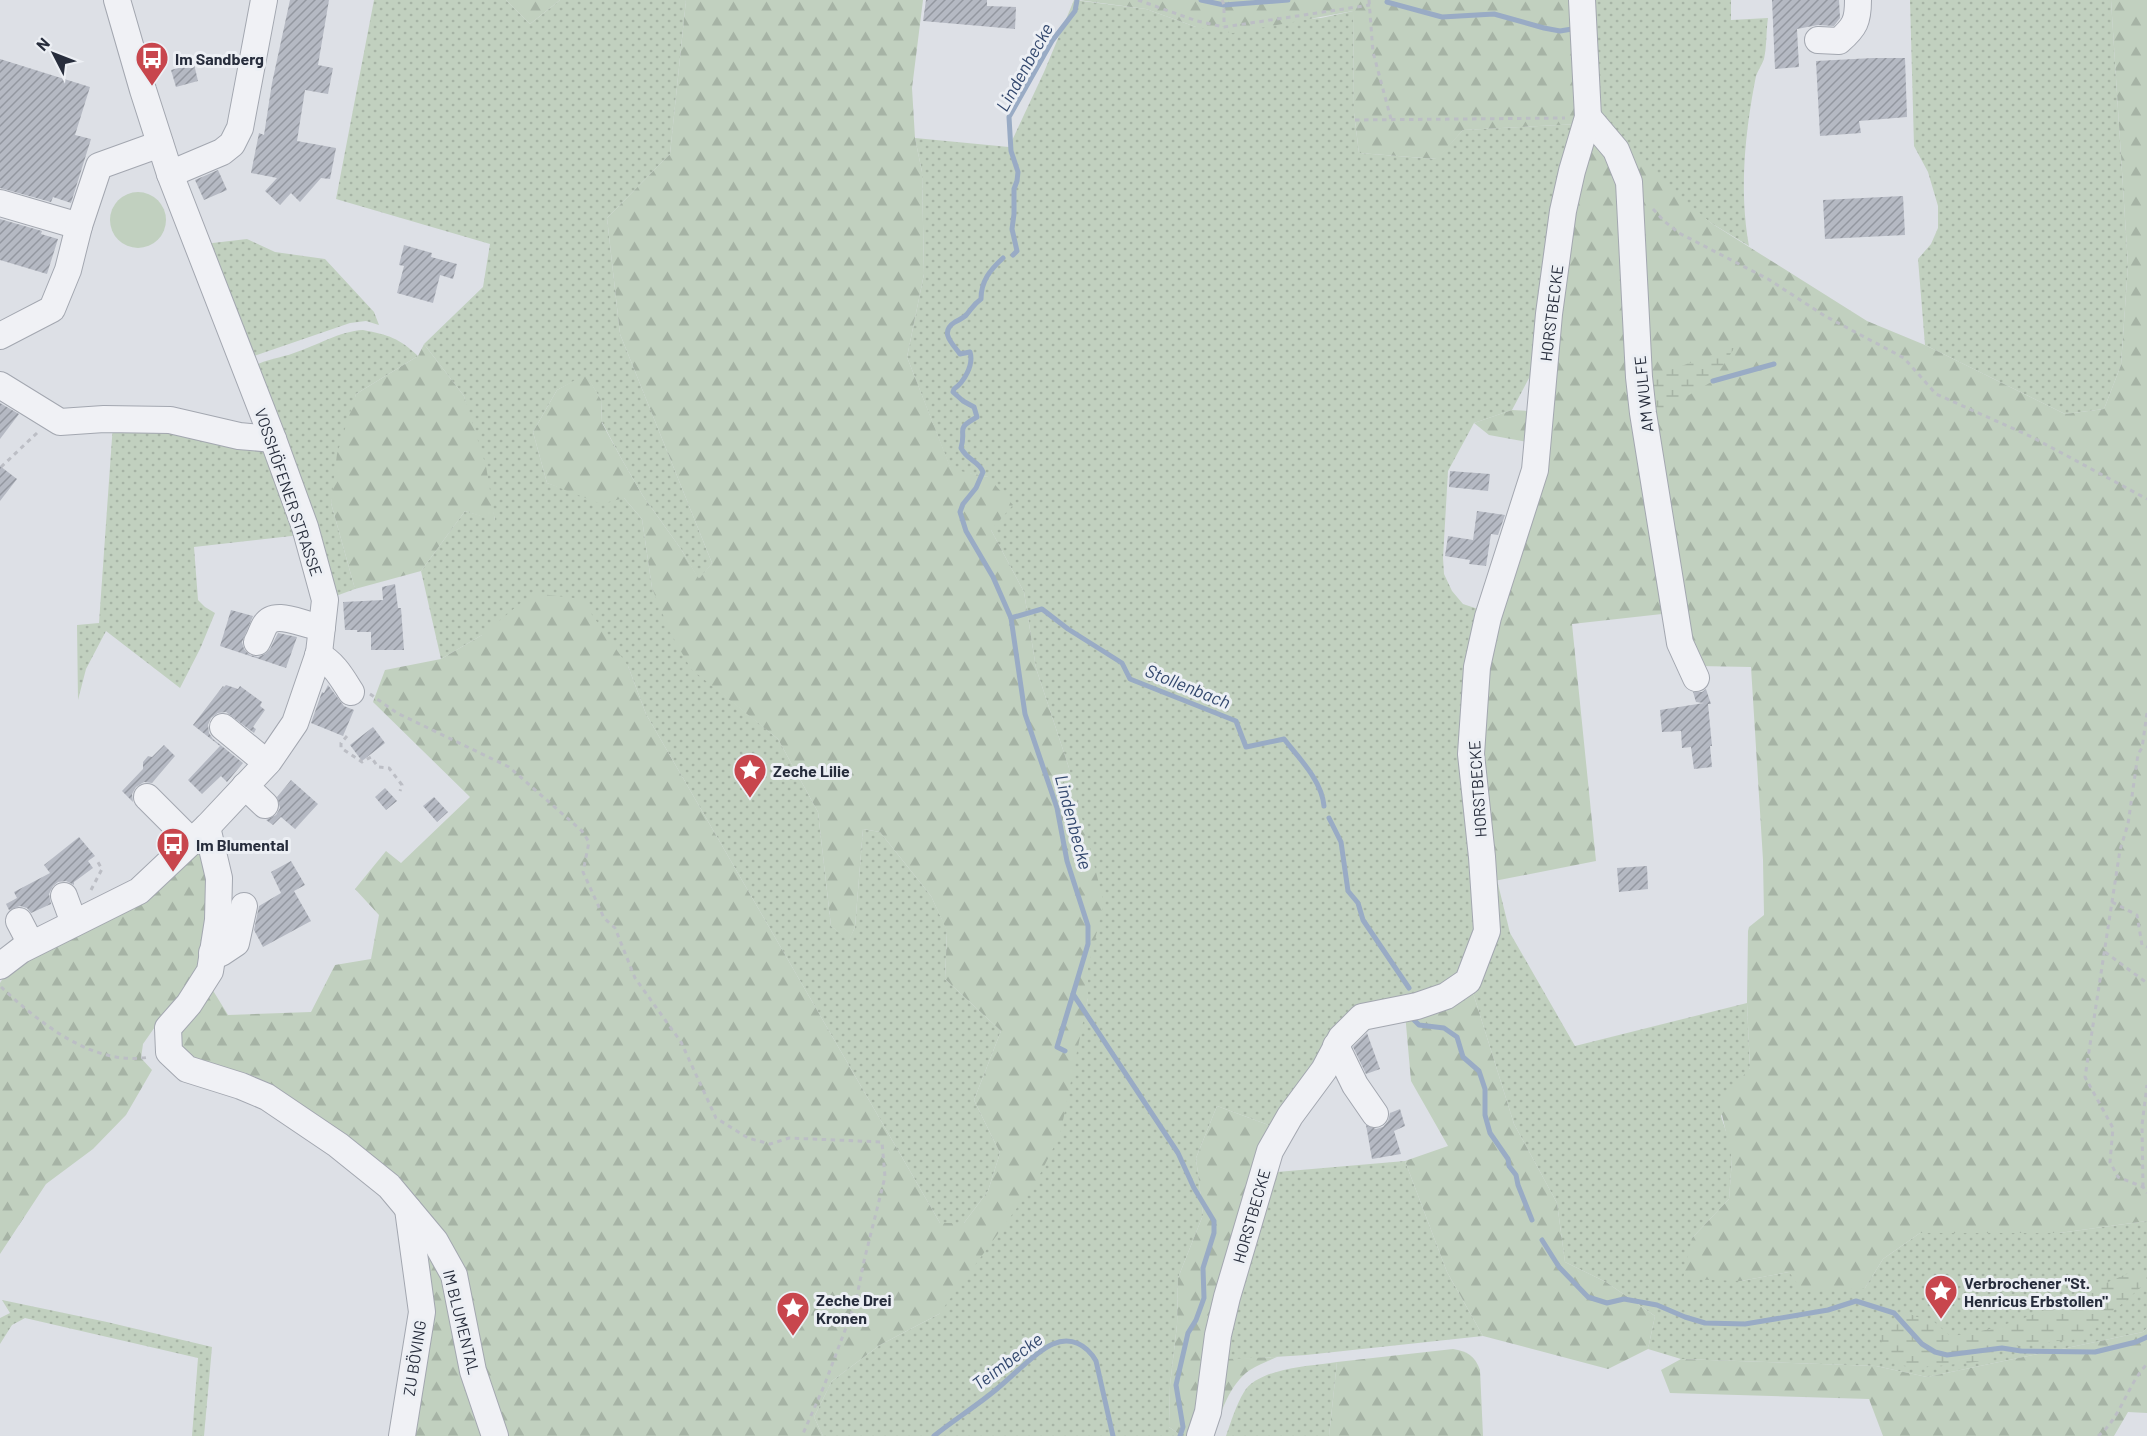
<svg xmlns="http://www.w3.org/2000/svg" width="2147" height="1436" font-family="Barlow,sans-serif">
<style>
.green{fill:url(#green-dots)}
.forest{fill:url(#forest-firs)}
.wetland{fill:url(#wetland-marsh)}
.pitch{fill:#c1d0bf}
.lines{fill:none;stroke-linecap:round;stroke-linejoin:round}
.stream{stroke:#99abc5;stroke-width:5}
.building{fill:url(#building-hatch)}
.minor-casing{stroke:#a3a7b0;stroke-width:28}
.path{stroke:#bcbec5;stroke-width:3;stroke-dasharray:4.5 4.5;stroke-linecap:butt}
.minor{stroke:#f0f1f5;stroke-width:26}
.labels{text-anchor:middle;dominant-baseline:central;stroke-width:6;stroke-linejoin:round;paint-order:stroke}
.poi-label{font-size:16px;font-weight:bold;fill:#272d3c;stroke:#eceff4;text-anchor:start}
.street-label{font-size:16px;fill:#272d3c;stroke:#eceff4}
.water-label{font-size:18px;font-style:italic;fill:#33486e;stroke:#eceff4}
</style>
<defs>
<pattern id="green-dots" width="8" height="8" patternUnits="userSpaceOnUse" patternTransform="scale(1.5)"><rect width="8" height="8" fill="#c1d0bf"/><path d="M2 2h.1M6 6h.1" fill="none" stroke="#a6b3a5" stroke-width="1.8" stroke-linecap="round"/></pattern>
<pattern id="forest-firs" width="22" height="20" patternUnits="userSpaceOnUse" patternTransform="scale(1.5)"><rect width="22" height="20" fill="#c1d0bf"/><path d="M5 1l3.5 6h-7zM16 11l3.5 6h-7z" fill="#a6b3a5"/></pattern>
<pattern id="wetland-marsh" width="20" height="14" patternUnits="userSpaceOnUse" patternTransform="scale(1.5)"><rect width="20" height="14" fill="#c1d0bf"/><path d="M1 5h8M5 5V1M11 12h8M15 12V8" fill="none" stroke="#a6b3a5"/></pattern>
<pattern id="building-hatch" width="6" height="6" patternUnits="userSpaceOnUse" patternTransform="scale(1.5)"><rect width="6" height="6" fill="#b5b9c3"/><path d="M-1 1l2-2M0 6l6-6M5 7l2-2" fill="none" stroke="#9397a0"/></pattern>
</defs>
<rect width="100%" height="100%" fill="#dde0e6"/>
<g class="green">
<polygon points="374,0 506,0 530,24 560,0 686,0 670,154 607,218 620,334 712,563 699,580 681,549 643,496 621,458 602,422 601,400 586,375 557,390 533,432 547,483 574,492 624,498 642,519 652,588 691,668 778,739 818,812 831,926 849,940 855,927 863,829 880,832 931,896 947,930 945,979 1001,1031 974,1100 1000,1153 988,1191 964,1223 940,1223 646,714 628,666 482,635 441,659 421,571 465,511 495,520 464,396 424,344 483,287 490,244 336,199"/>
<polygon points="1074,0 1146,9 1196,27 1321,18 1353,11 1354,113 1359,153 1436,159 1463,130 1579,124 1537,363 1512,410 1474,423 1448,471 1443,558 1444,574 1452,591 1463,604 1481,610 1463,738 1462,789 1482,932 1465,977 1360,1014 1274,1127 1217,1106 1196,1158 1203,1215 1178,1278 1177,1325 1170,1385 1169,1427 1182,1436 823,1436 814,1417 832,1381 880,1345 939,1314 1084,1015 1088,998 1088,968 1069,768 1036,668 1024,592 991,530 988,477 951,470 907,357 924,274 922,172 915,138 1009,147 1044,72"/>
<path d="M1587 0H1731V20L1768 18C1766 31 1767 46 1764 59 1762 65 1758 70 1756 76 1745 132 1739 190 1749 246L1711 223 1655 181 1598 115Z"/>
<polygon points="1910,0 2111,0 2128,265 2121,365 2104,409 2065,414 1925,345 1918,259 1931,244 1938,228 1938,206 1928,172 1914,146"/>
<polygon points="247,239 275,252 325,259 374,312 379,325 366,321 350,323 248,358 204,244"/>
<path d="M363 330C389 335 399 338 418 356L356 394 331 503 355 589 333 597 253 367C265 359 281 358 294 353 316 346 340 331 363 330Z"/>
<polygon points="164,423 261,447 269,455 300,535 194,547 198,600 205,607 215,613 200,649 180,688 106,631 86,669 78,700 77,625 99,623 113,424"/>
<polygon points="1497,880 1510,933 1575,1046 1747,1003 1750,1068 1721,1116 1730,1144 1732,1159 1729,1199 1692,1238 1741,1281 1789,1272 1865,1288 1883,1259 1920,1233 2059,1233 2147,1221 2147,1328 2143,1332 1927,1377 1876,1366 1681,1359 1648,1349 1655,1316 1606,1282 1565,1262 1557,1203 1514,1124 1470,983 1489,882"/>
<polygon points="1405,1161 1447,1272 1483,1336 1306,1355 1227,1360 1235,1317 1277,1172"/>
<polygon points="2,1300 107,1322 212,1347 204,1436 192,1436 198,1358 25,1318 12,1325 0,1344 0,1318 10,1313"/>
<path d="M1337 1362 1329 1436H1226C1231 1422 1236 1405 1244 1392 1258 1368 1312 1366 1337 1362Z"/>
</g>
<g class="forest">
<polygon points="506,0 560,0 530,24"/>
<polygon points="686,0 923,0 912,88 915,138 922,172 924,274 907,357 951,469 988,477 1013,505 991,530 1024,592 1036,668 1069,768 1104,903 1088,968 1088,998 1060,1135 1036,1182 939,1314 880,1345 832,1381 814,1417 823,1436 406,1436 427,1310 430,1224 400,1190 178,1052 182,1019 209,984 228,1015 311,1012 335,965 371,959 379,915 355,889 386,851 401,863 470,797 373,702 385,670 441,659 482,635 533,593 581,599 628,666 646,714 940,1223 964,1223 988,1191 1000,1153 974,1100 1001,1031 945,979 947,931 931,896 880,832 863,829 855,927 849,941 831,926 818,812 778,739 691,669 670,632 652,588 642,519 624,498 601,504 547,483 533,432 557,390 586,374 601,400 602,423 621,458 643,496 681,549 699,579 712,563 620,334 607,218 670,154"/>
<polygon points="1078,0 1576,0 1579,124 1463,130 1437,159 1359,153 1354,113 1353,11 1233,33 1196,27 1146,9"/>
<polygon points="2111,0 2147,0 2147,1221 2059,1233 1920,1233 1883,1259 1865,1288 1803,1292 1789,1272 1741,1281 1683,1279 1692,1238 1729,1199 1732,1159 1720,1106 1723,1099 1750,1068 1747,1003 1748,931 1749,927 1764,915 1763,860 1751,667 1699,666 1680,612 1572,624 1596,861 1489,882 1481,668 1533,443 1489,435 1474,423 1512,410 1545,412 1548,359 1591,129 1608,133 1711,223 1867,321 1925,345 2065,414 2104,409 2121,365 2128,265"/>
<polygon points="424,344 464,396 486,466 495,521 465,511 421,571 355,589 331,503 337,454 356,394 418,356"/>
<polygon points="204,841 214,879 199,977 164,1014 143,1044 141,1058 152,1070 126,1115 93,1149 46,1184 0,1254 0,983 7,972"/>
<polygon points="1470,983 1514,1124 1557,1203 1565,1262 1606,1282 1655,1316 1648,1349 1608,1369 1483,1336 1447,1272 1405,1161 1448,1146 1411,1081 1405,1013"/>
<path d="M1217 1106 1274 1127 1265 1172H1277L1235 1317 1227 1359 1277 1357C1268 1361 1258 1365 1250 1370 1229 1384 1221 1414 1212 1436H1182L1169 1427 1170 1385 1177 1325 1178 1278 1203 1215 1196 1158Z"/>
<polygon points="2147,1328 2147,1413 2128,1412 2114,1436 1883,1436 1869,1399 1670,1393 1661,1370 1681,1359 1876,1366 1927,1377 2143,1332"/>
<path d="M1453 1349C1467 1351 1475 1356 1480 1370L1483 1436H1329L1337 1362Z"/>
</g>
<g class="wetland">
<polygon points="1735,347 1713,381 1653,416 1653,376"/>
<path d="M2134 1271H2147V1282L2082 1338 2002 1348 1985 1361 1919 1368 1900 1365 1885 1350 1879 1335 1903 1311 1917 1317 1931 1319 1950 1336C2015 1330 2074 1295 2134 1271Z"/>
</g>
<circle class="pitch" cx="138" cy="220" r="28"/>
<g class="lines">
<g class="stream">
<polyline points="1201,0 1224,5 1288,0"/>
<polyline points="1387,2 1442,17 1494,14 1544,28 1560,31 1572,29"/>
<polyline points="1013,255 1017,251 1012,229 1014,214 1014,189 1017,181 1018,172 1011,151 1009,117 1052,41 1075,11 1077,0"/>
<path d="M1003 258C990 270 981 281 981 299 974 304 972 308 967 314 965 317 959 320 955 322 939 332 952 343 960 354L970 352C974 365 964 382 954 389L953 392 963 401 974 407 977 417C954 430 967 428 961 448 968 461 979 461 983 472L976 488 963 504 960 512 966 531 993 577 1011 618 1025 714 1057 808 1067 861 1088 926V944L1073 994 1178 1153 1194 1188 1214 1221V1233L1203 1268 1204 1298 1196 1320 1188 1333 1176 1385 1183 1427 1180 1436"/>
<polyline points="1713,381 1774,364"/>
<path d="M1011 618 1042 609 1068 629 1122 663 1130 679 1236 721 1246 747 1284 739C1299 758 1322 781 1324 806"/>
<polyline points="1329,818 1341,842 1348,891 1358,903 1363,920 1409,988"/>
<polyline points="1410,1016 1419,1025 1444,1028 1457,1037 1463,1057 1479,1071 1485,1089 1485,1115 1490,1133 1508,1159 1509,1166 1516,1175 1518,1185 1532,1220"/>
<polyline points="1065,1051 1057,1047 1073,994"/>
<polyline points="1542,1240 1559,1267 1588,1297 1607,1303 1624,1299 1657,1305 1685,1317 1705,1323 1745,1324 1828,1310 1856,1301 1894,1313 1922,1344 1935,1352 1947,1355 2002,1348 2021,1351 2095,1352 2136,1342 2147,1337"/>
<path d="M934 1436C955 1419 978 1405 998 1388 1013 1376 1036 1351 1053 1344 1071 1336 1087 1345 1096 1361L1113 1436"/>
</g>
</g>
<g class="building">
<polygon points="290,0 329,0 318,65 333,68 328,94 305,90 297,141 336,148 330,179 321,178 300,202 291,193 280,205 265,191 277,178 251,173 259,133 264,135 272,83"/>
<polygon points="926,0 987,0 987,6 1016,7 1015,29 923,21"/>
<polygon points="1772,0 1839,0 1840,18 1834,26 1818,25 1797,29 1799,67 1775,69"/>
<polygon points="1873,58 1905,58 1907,117 1859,121 1861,133 1820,136 1816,61"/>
<polygon points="0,59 90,87 75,135 91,139 71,203 53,197 51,202 0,188"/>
<polygon points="194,64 198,81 176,87 171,70"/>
<polygon points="218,170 227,190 204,200 195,180"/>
<polygon points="1903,196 1905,235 1825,239 1823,200"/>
<polygon points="0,219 42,231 41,234 58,239 47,274 0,260"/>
<polygon points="404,245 432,253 431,257 457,264 453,279 440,275 433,303 397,293 404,266 399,265"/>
<polygon points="0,403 19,414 0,439"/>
<polygon points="0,466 17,479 0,501"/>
<polygon points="1450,471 1490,474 1488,491 1449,487"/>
<polygon points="1477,511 1505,515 1498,535 1491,534 1486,566 1469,564 1470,560 1445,556 1448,536 1473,540"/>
<polygon points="395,584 398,608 401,608 404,650 371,650 371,632 357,632 357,630 345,630 343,602 383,600 382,587"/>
<polygon points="231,610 253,616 242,642 244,649 250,655 258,657 265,654 270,649 278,633 297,637 286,668 220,646"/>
<polygon points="226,685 238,689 240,686 262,702 260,706 265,710 253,727 256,729 254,733 226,712 218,713 211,718 208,725 209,733 213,739 243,763 227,782 221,776 202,794 188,780 220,746 193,725 223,686 224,687"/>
<polygon points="328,685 344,706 354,710 343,736 311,723 322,692 324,693"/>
<polygon points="1706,689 1711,704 1708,704 1712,746 1710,746 1712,767 1694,769 1691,747 1682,748 1681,731 1662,732 1660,710 1704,703 1696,702 1693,692 1702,692"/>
<polygon points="373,727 385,743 362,761 350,745"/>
<polygon points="164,745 175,756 152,783 144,782 136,787 132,794 133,802 122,791 143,769 143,762 148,756 152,757"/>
<polygon points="291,780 318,804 295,829 281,817 273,825 266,820 276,815 280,808 277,797"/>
<polygon points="385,788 397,801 386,810 375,797"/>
<polygon points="434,797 448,812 437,822 423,806"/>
<polygon points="79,837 95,856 88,861 93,868 74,882 74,885 66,881 58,882 53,886 49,894 51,904 31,913 27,908 20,906 9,910 6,904 17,898 14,892 50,873 44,865"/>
<polygon points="291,861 305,885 294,891 311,921 263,947 254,930 259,906 281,893 271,872"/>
<polygon points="1647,866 1648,889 1619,892 1617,868"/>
<polygon points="1367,1033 1380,1069 1366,1074 1353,1047"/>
<polygon points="1400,1109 1405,1126 1394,1131 1401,1154 1372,1159 1366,1125 1376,1129 1383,1127 1388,1121 1390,1113"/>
</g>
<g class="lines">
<g class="minor-casing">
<g id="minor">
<path d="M1818 40 1839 41C1855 27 1858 21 1858 0"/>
<polyline points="1588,117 1616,150 1629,182 1639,377 1643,413 1680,643 1696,678"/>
<polyline points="170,174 222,152 232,144 240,128 264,0"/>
<polyline points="0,203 79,226"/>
<polyline points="0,336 52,309 68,270 79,226 99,166 160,144"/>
<polyline points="0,385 60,422 104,419 170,420 239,436 273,439"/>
<path d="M257 642C260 637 262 630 265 625 276 608 305 627 322 627"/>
<path d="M318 655C334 663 342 678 351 692"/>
<polyline points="223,727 267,763"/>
<polyline points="245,786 265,805"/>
<polyline points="147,797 192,842"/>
<polyline points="207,827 219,878 218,920 210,971 189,1004 168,1028 169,1052 187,1069 241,1086 267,1097 338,1145 389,1186 435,1241 454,1275 473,1371 495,1436"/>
<polyline points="64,896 74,923"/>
<polyline points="19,921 31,944"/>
<polyline points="212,953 221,953 236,943 244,906"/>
<polyline points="0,966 21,950 139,891 207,827 269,761 295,723 319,653 325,600 305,527 273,439 170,174 143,90 117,0"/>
<polyline points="1336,1046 1355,1085 1375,1114"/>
<polyline points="402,1436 422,1312 408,1209"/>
<polyline points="1200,1436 1208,1412 1218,1335 1227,1297 1270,1151 1290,1116 1324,1070 1341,1038 1362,1017 1417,1006 1446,996 1468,981 1487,931 1482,857 1471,754 1477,667 1488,617 1535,470 1549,314 1563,211 1572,171 1588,117 1582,0"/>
</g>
</g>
<g class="path">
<polyline points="1138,0 1197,21 1224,27 1370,5"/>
<polyline points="1222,0 1224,5 1224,27"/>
<polyline points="1369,0 1373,52 1391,119"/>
<polyline points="1355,120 1565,118"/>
<polyline points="1653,209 1664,221 1679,233 1768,279 1825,316 1904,358 1936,394 2032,437 2147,499"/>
<polyline points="1,467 37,433"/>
<polyline points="370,694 397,713 509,767 582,831 589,842 583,872 604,918 615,928 635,978 681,1042 716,1118 748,1138 770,1144 789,1138 882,1142 885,1177 864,1261 856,1301 824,1386 802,1436"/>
<polyline points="2147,713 2142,748 2138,754 2128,824 2120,850 2085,1077 2113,1128 2110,1162 2118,1177 2143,1187 2147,1193"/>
<polyline points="347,736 341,743 341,748 362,762 371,757 378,767 389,768 402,785 400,791"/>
<polyline points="91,890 102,869 96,859"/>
<polyline points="2112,902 2137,915 2142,945 2147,947"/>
<polyline points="2105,952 2147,983"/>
<path d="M1 987C40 1023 93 1067 150 1057"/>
<polyline points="2143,1187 2142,1125 2147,1085"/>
<path d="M2098 1436C2121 1418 2127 1385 2147 1364"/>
</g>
<use href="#minor" class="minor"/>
</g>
<defs>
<g id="bus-pin" transform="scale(1.725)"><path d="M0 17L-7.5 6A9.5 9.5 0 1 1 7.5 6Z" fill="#c8464d" stroke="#eceff4"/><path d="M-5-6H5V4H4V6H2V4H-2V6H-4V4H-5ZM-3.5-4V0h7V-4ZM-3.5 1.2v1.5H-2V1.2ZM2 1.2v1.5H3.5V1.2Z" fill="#fff"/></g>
<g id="sight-pin" transform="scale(1.725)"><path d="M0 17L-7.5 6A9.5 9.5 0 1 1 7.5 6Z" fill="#c8464d" stroke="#eceff4"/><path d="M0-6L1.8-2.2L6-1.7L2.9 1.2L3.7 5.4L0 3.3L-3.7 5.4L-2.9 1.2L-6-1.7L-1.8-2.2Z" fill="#fff"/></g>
</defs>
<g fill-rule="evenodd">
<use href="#bus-pin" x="152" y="58"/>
<use href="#sight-pin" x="750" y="770"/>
<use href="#bus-pin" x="173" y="844"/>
<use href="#sight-pin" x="1941" y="1291"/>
<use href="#sight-pin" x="793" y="1308"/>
</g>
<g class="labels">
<g class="poi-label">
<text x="175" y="58">Im Sandberg</text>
<text x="773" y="770">Zeche Lilie</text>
<text x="196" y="844">Im Blumental</text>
<text x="1964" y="1282">Verbrochener "St.<tspan x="1964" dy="18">Henricus Erbstollen"</tspan></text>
<text x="816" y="1299">Zeche Drei<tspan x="816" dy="18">Kronen</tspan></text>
</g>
<g class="street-label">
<text transform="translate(1551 313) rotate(-83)">HORSTBECKE</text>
<text transform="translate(1643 394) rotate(-96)">AM WULFE</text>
<text transform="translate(289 492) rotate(71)">VOSSHÖFENER STRASSE</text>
<text transform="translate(1477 789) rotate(-94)">HORSTBECKE</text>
<text transform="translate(1251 1216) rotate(-74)">HORSTBECKE</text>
<text transform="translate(462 1322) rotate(76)">IM BLUMENTAL</text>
<text transform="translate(414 1358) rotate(-81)">ZU BÖVING</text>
</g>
<g class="water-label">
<text transform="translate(1024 67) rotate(-61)">Lindenbecke</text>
<text transform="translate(1188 686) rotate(22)">Stollenbach</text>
<text transform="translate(1074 822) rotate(75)">Lindenbecke</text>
<text transform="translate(1007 1361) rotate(-37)">Teimbecke</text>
</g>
</g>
<g transform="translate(54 54) rotate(312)" stroke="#eceff4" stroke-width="4.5" paint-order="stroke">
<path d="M0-4.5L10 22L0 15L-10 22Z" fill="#272d3c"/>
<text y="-9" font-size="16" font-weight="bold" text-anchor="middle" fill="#272d3c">N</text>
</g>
</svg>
